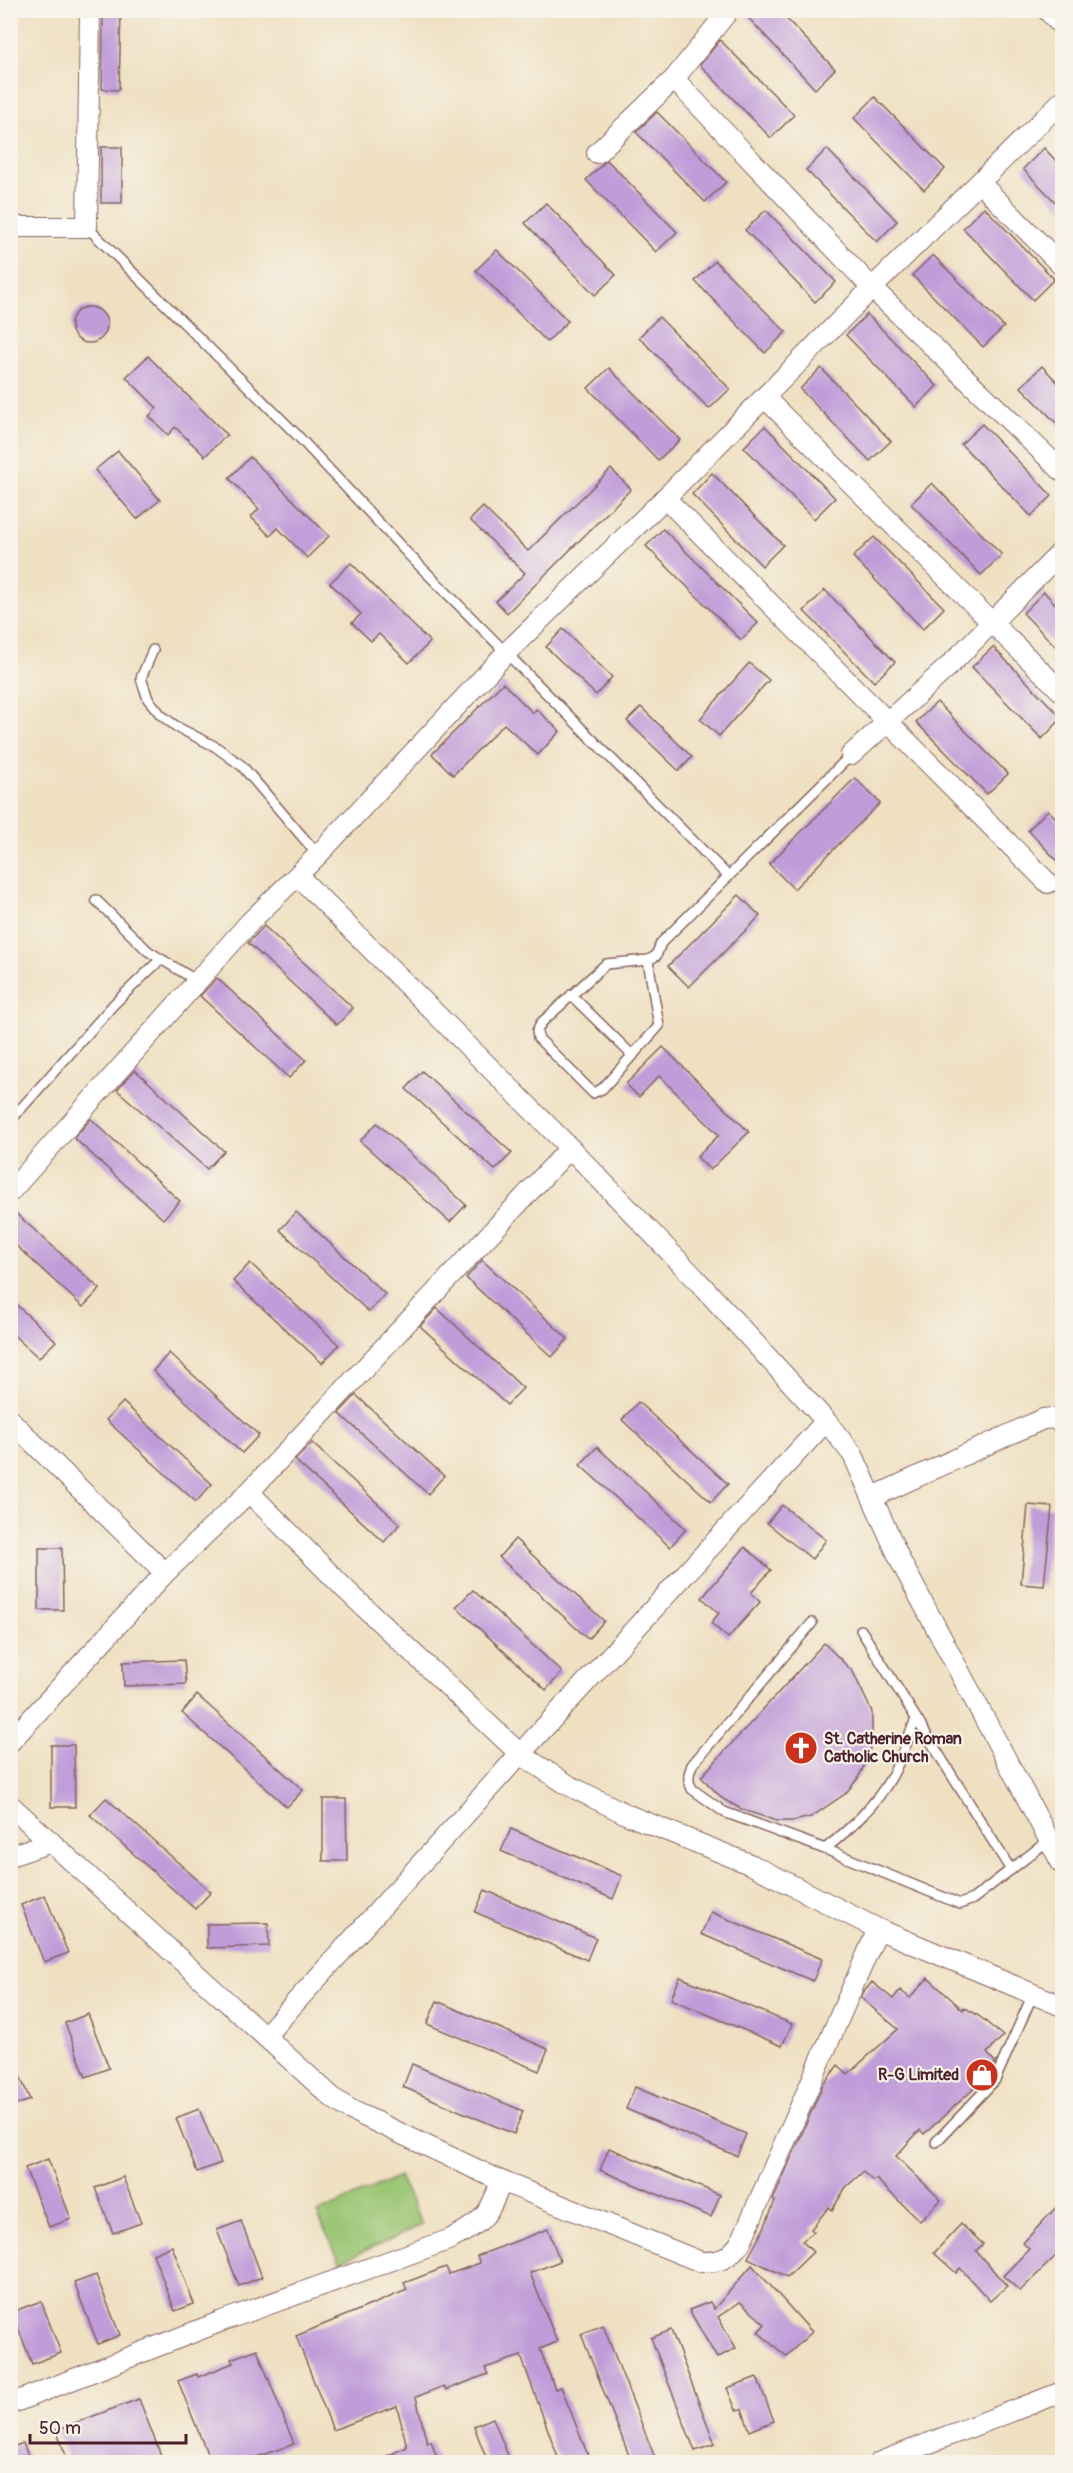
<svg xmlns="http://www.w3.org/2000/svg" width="1073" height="2473" font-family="Pangolin,sans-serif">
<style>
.green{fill:#9bc674;stroke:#727250;stroke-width:1.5}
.building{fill:#c09cd9}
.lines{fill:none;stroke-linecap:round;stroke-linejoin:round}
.service-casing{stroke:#846360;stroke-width:12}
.minor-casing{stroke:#846360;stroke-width:22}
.service{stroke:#fff;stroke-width:9}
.minor{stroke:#fff;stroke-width:20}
.labels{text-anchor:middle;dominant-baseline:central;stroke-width:4.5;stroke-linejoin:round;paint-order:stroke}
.poi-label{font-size:16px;font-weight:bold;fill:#4a1f2b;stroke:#f7f3e8;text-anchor:start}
</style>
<rect width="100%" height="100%" fill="#f7f3e8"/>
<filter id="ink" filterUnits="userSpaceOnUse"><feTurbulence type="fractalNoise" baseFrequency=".0167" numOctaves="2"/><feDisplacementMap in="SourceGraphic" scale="12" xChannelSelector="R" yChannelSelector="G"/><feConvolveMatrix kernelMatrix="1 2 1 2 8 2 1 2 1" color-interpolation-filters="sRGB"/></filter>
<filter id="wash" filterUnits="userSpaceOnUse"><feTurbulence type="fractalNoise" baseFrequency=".008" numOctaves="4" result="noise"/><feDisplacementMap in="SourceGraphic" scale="24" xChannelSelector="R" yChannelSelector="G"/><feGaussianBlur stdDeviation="1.35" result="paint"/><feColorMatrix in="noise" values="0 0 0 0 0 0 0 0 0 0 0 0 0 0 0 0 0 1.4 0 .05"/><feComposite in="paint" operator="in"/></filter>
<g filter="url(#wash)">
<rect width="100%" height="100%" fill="#efe0c2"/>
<polygon class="green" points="399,2176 422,2225 340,2262 317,2213"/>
<g id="blocks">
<g class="building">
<polygon points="103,10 121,10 119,90 102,89"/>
<polygon points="741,10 778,10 835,69 815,89"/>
<polygon points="720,40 794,115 771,138 700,65"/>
<polygon points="875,97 945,169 924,190 854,118"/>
<polygon points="657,112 726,182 705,202 636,132"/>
<rect x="101" y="147" width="21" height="56"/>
<polygon points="1044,148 1062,167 1062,209 1023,169"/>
<polygon points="827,149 897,221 877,242 806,170"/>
<polygon points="607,160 677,232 656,252 586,180"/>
<polygon points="546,203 616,275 595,295 525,223"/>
<polygon points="984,207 1054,279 1033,300 963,228"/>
<polygon points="766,210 836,282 815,302 745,230"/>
<polygon points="497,250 568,321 547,342 476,270"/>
<polygon points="933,255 1004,327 983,347 912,275"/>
<polygon points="715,261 786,332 765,353 695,281"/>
<circle cx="89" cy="325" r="18"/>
<polygon points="867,314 937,386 916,407 846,335"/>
<polygon points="659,317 730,389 709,409 639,337"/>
<polygon points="148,356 227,435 205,456 175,427 168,435 149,416 157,408 126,377"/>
<polygon points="1042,366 1062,387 1062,429 1021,387"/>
<polygon points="609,368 680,440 658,460 588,388"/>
<polygon points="821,368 891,441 870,461 800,389"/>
<polygon points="982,424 1052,496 1031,516 961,444"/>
<polygon points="765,426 835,498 814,519 744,447"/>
<polygon points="118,451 160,500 137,519 95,470"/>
<polygon points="250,457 329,536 307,558 278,528 270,536 251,517 259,509 229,478"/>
<polygon points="611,469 631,489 507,613 496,601 525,573 470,520 483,507 528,551"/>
<polygon points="712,473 783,545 762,566 692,494"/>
<polygon points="932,483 1002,555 981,575 911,504"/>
<polygon points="663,529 758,623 741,640 646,546"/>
<polygon points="874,537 944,608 923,629 853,557"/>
<polygon points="351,563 430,642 409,663 379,634 371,641 352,623 361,614 330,583"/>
<polygon points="825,590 895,662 874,682 804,611"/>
<polygon points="1044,592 1062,611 1062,653 1023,613"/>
<polygon points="563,629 612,677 596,695 546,647"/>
<polygon points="993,647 1062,718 1042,739 972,667"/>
<polygon points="749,663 769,680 719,736 700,719"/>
<polygon points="503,683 533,713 536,709 560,731 538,755 504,724 453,775 432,754"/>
<polygon points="937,702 1008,774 987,794 916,722"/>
<polygon points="641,707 692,757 679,771 627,721"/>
<polygon points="855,778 880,803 794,889 769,864"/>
<polygon points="1048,810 1062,824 1062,866 1028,830"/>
<polygon points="739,895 760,916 689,987 668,966"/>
<polygon points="264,926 353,1008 337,1025 248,943"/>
<polygon points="217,978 306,1060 289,1078 200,996"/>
<polygon points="663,1047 749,1132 710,1170 697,1157 719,1135 659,1076 639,1097 626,1084"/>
<polygon points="135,1070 224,1151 207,1169 117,1090"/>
<polygon points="422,1071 512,1153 495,1170 406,1089"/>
<polygon points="91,1119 180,1201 163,1219 74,1138"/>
<polygon points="377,1123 466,1205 450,1222 360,1141"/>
<polygon points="10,1208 100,1289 83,1307 10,1240"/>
<polygon points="296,1212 385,1294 369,1312 280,1230"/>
<polygon points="482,1260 568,1339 552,1357 466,1278"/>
<polygon points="250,1263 339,1345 322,1363 233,1281"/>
<polygon points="10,1299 56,1341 39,1358 10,1332"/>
<polygon points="437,1308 523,1388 507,1405 420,1326"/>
<polygon points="169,1353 259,1435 242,1453 153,1371"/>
<polygon points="356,1395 444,1476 428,1494 339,1413"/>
<polygon points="123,1402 212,1484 196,1502 106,1420"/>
<polygon points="638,1402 728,1484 711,1502 622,1420"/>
<polygon points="312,1443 400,1524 384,1542 295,1460"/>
<polygon points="597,1447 686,1529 670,1547 580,1465"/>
<polygon points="782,1505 826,1540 812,1559 767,1523"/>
<polygon points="1028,1505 1052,1507 1044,1586 1021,1584"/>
<polygon points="515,1539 604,1621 588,1639 499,1557"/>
<polygon points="745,1547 771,1570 751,1593 760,1602 728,1638 711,1623 719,1613 702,1598"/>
<polygon points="39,1548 62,1548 63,1610 39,1610"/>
<polygon points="473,1590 562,1672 546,1690 456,1607"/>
<polygon points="824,1643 853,1672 872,1712 872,1738 868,1758 858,1778 845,1794 811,1817 793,1821 776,1821 741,1809 723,1799 701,1777"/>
<polygon points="184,1660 186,1684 124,1686 123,1662"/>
<polygon points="197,1695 303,1790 287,1807 182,1713"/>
<polygon points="51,1745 74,1745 75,1807 51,1807"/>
<polygon points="106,1798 211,1892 195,1909 90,1815"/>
<polygon points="323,1799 346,1799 347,1861 323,1861"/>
<polygon points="511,1829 622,1876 613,1899 501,1851"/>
<polygon points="485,1890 596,1938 587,1960 475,1912"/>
<polygon points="45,1895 68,1953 44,1962 21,1905"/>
<polygon points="711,1912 822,1959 813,1981 701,1934"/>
<polygon points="268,1923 269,1946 207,1948 207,1924"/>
<polygon points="680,1977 792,2024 782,2046 671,1999"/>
<polygon points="928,1978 963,2010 964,2007 979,2016 1003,2036 987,2053 995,2062 990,2074 924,2134 920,2130 896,2156 941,2200 920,2221 876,2179 873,2181 863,2172 846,2187 832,2210 829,2207 811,2229 814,2232 802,2241 813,2252 787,2277 748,2258 764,2228 775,2201 773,2200 823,2085 838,2065 848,2074 898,2029 861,1998 863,1993 872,1982 893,1999 900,1990 910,1998"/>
<polygon points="437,2001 548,2049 539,2071 427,2024"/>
<polygon points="88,2014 109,2068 86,2077 65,2023"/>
<polygon points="10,2052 30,2100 10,2107"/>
<polygon points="412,2064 523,2111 514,2134 403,2087"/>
<polygon points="635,2087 746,2134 737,2156 626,2109"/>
<polygon points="199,2109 221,2163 197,2172 176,2118"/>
<polygon points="609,2148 720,2195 711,2217 600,2170"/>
<polygon points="48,2159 71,2219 49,2227 25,2168"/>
<polygon points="123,2177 141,2223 113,2233 95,2188"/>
<polygon points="1062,2201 1062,2250 1020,2291 1003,2276 1029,2249 1023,2243"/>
<polygon points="241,2221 262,2277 239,2286 217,2230"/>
<polygon points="961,2224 983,2244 976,2251 1007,2286 990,2301 960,2268 956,2273 934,2253"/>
<polygon points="548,2229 560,2261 530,2273 557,2342 540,2349 555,2389 561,2387 591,2463 560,2463 521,2356 485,2368 488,2374 446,2390 444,2386 416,2397 427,2443 431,2441 439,2463 371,2463 407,2447 397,2406 333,2430 296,2336 407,2290 404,2283 446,2267 449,2274 480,2263 477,2256"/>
<polygon points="172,2246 194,2304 175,2311 153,2254"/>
<polygon points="752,2265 812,2332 786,2356 758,2332 765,2324 740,2302 718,2317 736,2348 717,2358 689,2310 710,2302 714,2309"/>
<polygon points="96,2275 120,2335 98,2344 74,2283"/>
<polygon points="41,2301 61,2353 32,2364 12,2312"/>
<polygon points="603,2325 620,2369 657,2463 632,2463 581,2334"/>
<polygon points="671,2330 715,2444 695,2451 651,2338"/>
<polygon points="257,2349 294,2444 239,2463 211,2463 178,2381 197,2374 198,2377 233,2363 231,2359"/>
<polygon points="757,2377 774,2421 750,2431 742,2409 736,2410 727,2388"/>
<polygon points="139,2399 164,2463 69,2463 56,2430"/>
<polygon points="493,2418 511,2463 488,2463 474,2426"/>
<polygon points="23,2443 31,2463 10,2463 10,2448"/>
</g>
</g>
</g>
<g filter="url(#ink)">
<use href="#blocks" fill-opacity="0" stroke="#846360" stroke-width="1.5"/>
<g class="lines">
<g class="service-casing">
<g id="service">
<polyline points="87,227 297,435 408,554 728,876"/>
<polyline points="153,650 141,678 148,699 161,715 177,727 216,747 242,766 318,855"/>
<polyline points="96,900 148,951 197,981"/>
<polyline points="648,960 659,1026 602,1089 593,1093 538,1038 537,1031 541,1023 606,964 648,960 656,956 661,943 851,755"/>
<polyline points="571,995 633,1056"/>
<polyline points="10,1121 114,1004 160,960"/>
<polyline points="812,1623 692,1765 689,1774 689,1782 692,1789 724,1812 825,1849 960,1904 973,1899 1049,1840"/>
<polyline points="861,1630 1011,1870"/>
<path d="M825 1849C851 1828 876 1805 892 1776 902 1758 908 1737 916 1719"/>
<polyline points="936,2142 995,2080 1033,1994"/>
</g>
</g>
<g class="minor-casing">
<g id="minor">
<polyline points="1047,10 1062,26"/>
<polyline points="674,79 872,288 1062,471"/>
<polyline points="597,153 674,79 729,10"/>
<polyline points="980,183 1062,266"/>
<polyline points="10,227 87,227 90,10"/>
<polyline points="764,397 1062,692"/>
<polyline points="665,498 1048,883"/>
<polyline points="851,755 949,666 1062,551"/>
<polyline points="298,876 570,1148 695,1278 826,1421 853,1455 901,1562 1062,1864"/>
<polyline points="10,1192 250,922 318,855 506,653 665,498 872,288 1062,101"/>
<polyline points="10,1420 165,1573"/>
<polyline points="249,1492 345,1589 520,1754 568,1785 628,1815 752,1865 878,1929 1062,2006"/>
<polyline points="873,1497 1043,1419 1054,1418 1062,1424"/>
<polyline points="10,1742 165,1573 249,1492 570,1148"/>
<path d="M10 1805 334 2099 351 2110 501 2181 701 2262C722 2262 728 2259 741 2242L878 1929"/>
<polyline points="10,1856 51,1842"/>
<polyline points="266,2035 520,1754 826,1421"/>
<path d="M10 2404 222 2321 451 2239C483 2222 490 2215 501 2181"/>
<polyline points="880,2462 1062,2392"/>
</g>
</g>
<use href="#service" class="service"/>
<use href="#minor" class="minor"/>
</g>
</g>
<defs>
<g id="church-disc" transform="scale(1.725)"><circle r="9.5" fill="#c8321e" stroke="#f7f3e8"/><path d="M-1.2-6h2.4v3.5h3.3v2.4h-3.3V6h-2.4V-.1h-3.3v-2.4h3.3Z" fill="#fff"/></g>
<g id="shop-disc" transform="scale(1.725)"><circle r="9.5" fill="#c8321e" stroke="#f7f3e8"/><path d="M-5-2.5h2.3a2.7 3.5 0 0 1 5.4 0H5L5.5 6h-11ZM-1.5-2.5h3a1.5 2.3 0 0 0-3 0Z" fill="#fff"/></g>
</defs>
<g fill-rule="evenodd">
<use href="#church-disc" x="801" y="1748"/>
<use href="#shop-disc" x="982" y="2075"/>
</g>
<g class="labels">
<g class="poi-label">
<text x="824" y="1739">St. Catherine Roman<tspan x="824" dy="18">Catholic Church</tspan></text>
<text x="959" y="2075" text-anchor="end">R-G Limited</text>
</g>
</g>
<rect width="1073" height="2473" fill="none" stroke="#f7f3e8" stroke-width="36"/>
<path d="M30 2434v9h156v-9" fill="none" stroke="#4a1f2b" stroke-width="3"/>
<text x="39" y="2434" font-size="18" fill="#4a1f2b" stroke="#f7f3e8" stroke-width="4.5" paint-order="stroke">50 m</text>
</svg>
